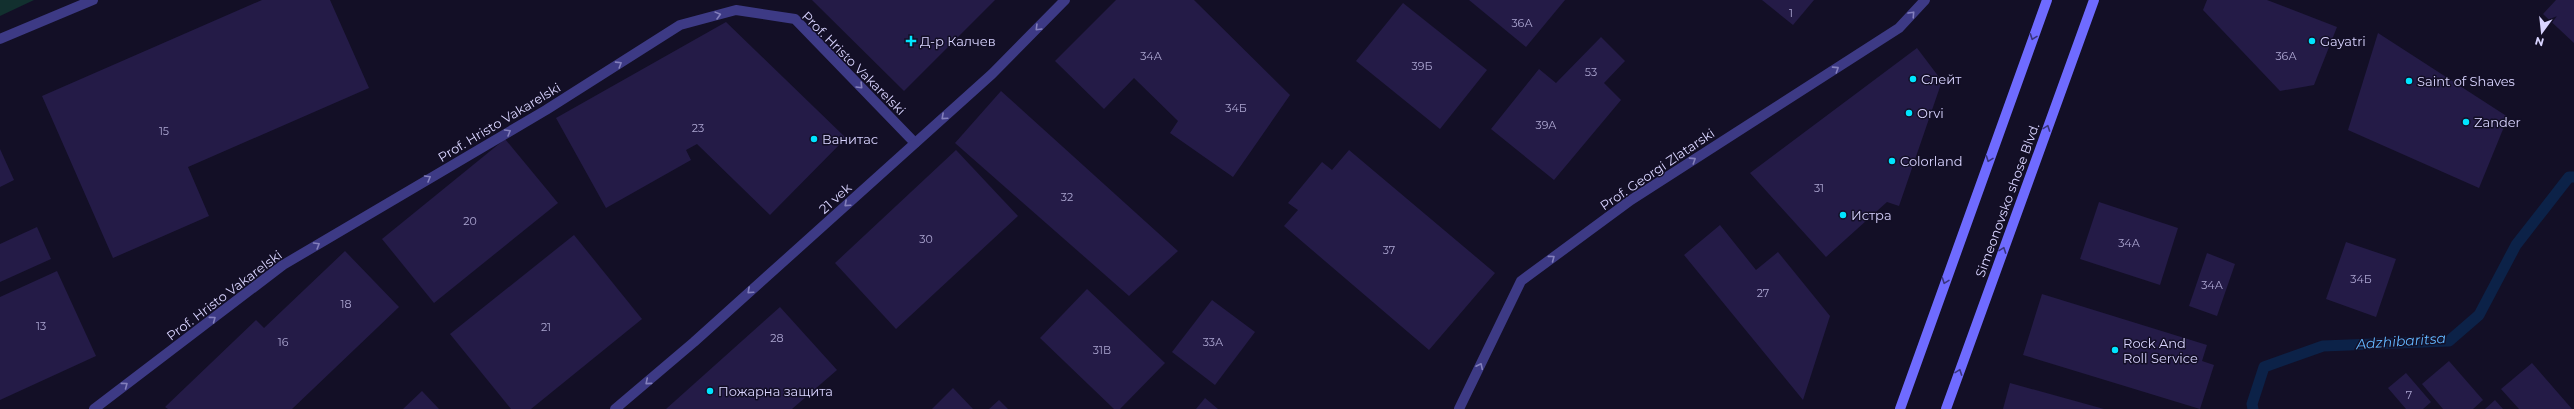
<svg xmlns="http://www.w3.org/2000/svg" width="2574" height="409" font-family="Montserrat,sans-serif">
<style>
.green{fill:#12302f}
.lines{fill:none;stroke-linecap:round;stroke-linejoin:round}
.stream{stroke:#0c2248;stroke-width:11}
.building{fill:#241b47}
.street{stroke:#3d3a85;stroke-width:10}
.secondary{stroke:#6f6bff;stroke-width:10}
.oneway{stroke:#837fbc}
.oneway2{stroke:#38347d}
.poi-dot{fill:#00e5ff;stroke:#130f26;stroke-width:1.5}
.labels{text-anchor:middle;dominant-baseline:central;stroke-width:3;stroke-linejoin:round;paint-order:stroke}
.number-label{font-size:11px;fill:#aca6d1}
.poi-label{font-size:13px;fill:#d9d4ff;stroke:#130f26;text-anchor:start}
.street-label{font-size:13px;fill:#d9d4ff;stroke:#130f26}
.water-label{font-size:14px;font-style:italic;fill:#62b6ff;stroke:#130f26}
</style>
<rect width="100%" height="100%" fill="#130f26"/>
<polygon class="green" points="0,0 34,0 0,16"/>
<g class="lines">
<polyline class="stream" points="2253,409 2252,404 2264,367 2323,346 2449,341 2479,315 2516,245 2569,177 2574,177"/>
</g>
<g class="building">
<polygon points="262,0 330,0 369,88 188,167 209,216 113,258 42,96"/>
<polygon points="812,0 995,0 904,91"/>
<polygon points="1116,0 1194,0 1290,95 1233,177 1170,133 1178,121 1134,78 1104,109 1055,61"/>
<polygon points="1469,0 1565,0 1526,47"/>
<polygon points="1762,0 1814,0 1793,25"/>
<polygon points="2207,0 2267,0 2337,27 2314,85 2280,91 2203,10"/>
<polygon points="2556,0 2574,0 2574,43 2543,14"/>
<polygon points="1403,3 1487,70 1440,129 1356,61"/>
<polygon points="726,22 846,138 770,215 697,144 686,150 691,160 606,208 556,118"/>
<polygon points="2378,33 2508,117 2479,188 2348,130"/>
<polygon points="1601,37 1625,61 1604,83 1621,100 1554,180 1491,129 1539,69 1556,83"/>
<polygon points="1917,48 1942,81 1899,206 1887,202 1826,257 1750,173"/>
<polygon points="1001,91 1178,251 1129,296 955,143"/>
<polygon points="505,139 558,203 434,303 382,239"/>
<polygon points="0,149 14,180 0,187"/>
<polygon points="956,150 1018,216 896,329 835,263"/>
<polygon points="1349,150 1495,273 1429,350 1284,226 1298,210 1288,203 1322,162 1332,170"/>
<polygon points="2099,202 2178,228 2160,285 2080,259"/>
<polygon points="1720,225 1756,270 1778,252 1830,316 1803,400 1684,255"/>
<polygon points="37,227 51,259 0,282 0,244"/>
<polygon points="574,235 642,319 531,409 511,409 450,334"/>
<polygon points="2346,242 2396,259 2376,317 2326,299"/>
<polygon points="345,251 399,307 292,409 168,409 165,407 256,320 264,328"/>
<polygon points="2207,253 2235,264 2217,316 2189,306"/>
<polygon points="57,271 96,356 0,400 0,297"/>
<polygon points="1087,289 1165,363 1120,409 1114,409 1040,338"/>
<polygon points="2042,294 2207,345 2202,361 2214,365 2200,409 2023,355"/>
<polygon points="1212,300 1255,332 1215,385 1172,352"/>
<polygon points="780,307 837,370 792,409 666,409"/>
<polygon points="2449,361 2483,400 2473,409 2443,409 2422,384"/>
<polygon points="2532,363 2572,409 2519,409 2501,389"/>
<polygon points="2406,373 2431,402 2423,409 2406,409 2388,388"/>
<polygon points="2010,383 2104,409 2003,409"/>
<polygon points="953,388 973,409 932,409"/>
<polygon points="422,391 439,409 403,409"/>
<polygon points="1205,398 1218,409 1196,409"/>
<polygon points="999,400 1008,409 989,409"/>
<polygon points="2495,400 2503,409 2485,409"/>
</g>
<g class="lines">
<g class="street">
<polyline points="0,39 93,0"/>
<polyline points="94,409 283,265 546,110 680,25 736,10 795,19 915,143"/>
<polyline points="615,409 694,342 992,74 1065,0"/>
<polyline points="1459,409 1521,281 1631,200 1899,28 1925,0"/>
</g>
<g class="secondary">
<polyline points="1900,409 2047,0"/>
<polyline points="1946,409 2094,0"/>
</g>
</g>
<defs><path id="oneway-chevron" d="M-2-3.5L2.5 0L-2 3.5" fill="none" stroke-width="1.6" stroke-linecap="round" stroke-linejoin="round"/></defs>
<g class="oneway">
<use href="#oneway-chevron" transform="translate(1912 14) rotate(-47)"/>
<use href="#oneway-chevron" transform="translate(718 15) rotate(-15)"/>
<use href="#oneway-chevron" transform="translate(1038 28) rotate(135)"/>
<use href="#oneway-chevron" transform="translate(619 64) rotate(-32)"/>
<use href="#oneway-chevron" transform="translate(1836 69) rotate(-33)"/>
<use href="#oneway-chevron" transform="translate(860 86) rotate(46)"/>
<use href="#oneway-chevron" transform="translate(944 117) rotate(138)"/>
<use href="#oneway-chevron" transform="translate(508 132) rotate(-30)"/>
<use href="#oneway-chevron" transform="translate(1693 160) rotate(-33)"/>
<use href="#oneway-chevron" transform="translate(428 178) rotate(-30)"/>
<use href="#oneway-chevron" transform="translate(847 204) rotate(138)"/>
<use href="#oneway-chevron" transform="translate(317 245) rotate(-31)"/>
<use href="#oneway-chevron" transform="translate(1552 258) rotate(-37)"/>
<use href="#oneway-chevron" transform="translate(750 291) rotate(138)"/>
<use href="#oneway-chevron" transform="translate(213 319) rotate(-37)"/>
<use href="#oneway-chevron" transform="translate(1480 366) rotate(-64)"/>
<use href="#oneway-chevron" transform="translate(648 382) rotate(140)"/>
<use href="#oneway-chevron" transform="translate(125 385) rotate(-37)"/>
</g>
<g class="oneway2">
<use href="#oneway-chevron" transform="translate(2033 37) rotate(110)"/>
<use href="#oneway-chevron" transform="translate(2047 128) rotate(-70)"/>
<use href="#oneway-chevron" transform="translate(1989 159) rotate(110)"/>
<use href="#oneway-chevron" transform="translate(2003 250) rotate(-70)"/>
<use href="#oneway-chevron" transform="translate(1945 281) rotate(110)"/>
<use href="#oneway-chevron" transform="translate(1959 372) rotate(-70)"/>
</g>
<g class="poi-dot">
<path d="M909 35h4v4h4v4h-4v4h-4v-4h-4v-4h4z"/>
<circle cx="2312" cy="41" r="4"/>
<circle cx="1913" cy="79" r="4"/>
<circle cx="2409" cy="81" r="4"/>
<circle cx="1909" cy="113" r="4"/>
<circle cx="2466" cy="122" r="4"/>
<circle cx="814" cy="139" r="4"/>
<circle cx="1892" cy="161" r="4"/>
<circle cx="1843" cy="215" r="4"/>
<circle cx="2115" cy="350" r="4"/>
<circle cx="710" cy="391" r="4"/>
</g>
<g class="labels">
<g class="number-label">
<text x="1791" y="13">1</text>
<text x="1522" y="23">36А</text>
<text x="1151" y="56">34А</text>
<text x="2286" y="56">36А</text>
<text x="1422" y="66">39Б</text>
<text x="1591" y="72">53</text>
<text x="1236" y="108">34Б</text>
<text x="1546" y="125">39А</text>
<text x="698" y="128">23</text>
<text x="164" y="131">15</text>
<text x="1819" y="188">31</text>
<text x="1067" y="197">32</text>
<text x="470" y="221">20</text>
<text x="926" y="239">30</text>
<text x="2129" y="243">34А</text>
<text x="1389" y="250">37</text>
<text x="2361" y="279">34Б</text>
<text x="2212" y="285">34А</text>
<text x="1763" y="293">27</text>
<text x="346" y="304">18</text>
<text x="41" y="326">13</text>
<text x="546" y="327">21</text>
<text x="777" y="338">28</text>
<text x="283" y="342">16</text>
<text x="1213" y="342">33А</text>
<text x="1102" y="350">31В</text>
<text x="2409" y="395">7</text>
</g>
<g class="poi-label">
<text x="920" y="41">Д-р Калчев</text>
<text x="2320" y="41">Gayatri</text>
<text x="1921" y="79">Слейт</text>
<text x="2417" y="81">Saint of Shaves</text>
<text x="1917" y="113">Orvi</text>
<text x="2474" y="122">Zander</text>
<text x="822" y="139">Ванитас</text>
<text x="1900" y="161">Colorland</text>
<text x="1851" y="215">Истра</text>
<text x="2123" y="343">Rock And<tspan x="2123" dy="15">Roll Service</tspan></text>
<text x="718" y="391">Пожарна защита</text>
</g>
<g class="street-label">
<text transform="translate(854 63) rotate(45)">Prof. Hristo Vakarelski</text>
<text transform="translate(499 122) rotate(-31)">Prof. Hristo Vakarelski</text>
<text transform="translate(1657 169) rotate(-34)">Prof. Georgi Zlatarski</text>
<text transform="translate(835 198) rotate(-42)">21 vek</text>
<text transform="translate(2007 200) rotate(-70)">Simeonovsko shose Blvd.</text>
<text transform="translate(224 295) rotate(-37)">Prof. Hristo Vakarelski</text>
</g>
<g class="water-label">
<text transform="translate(2401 341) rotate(-4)">Adzhibaritsa</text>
</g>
</g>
<g transform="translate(2542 32) rotate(195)" stroke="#130f26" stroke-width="3" paint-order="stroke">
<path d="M0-3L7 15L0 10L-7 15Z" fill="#d9d4ff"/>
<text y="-6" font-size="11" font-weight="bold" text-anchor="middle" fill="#d9d4ff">N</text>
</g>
</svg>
